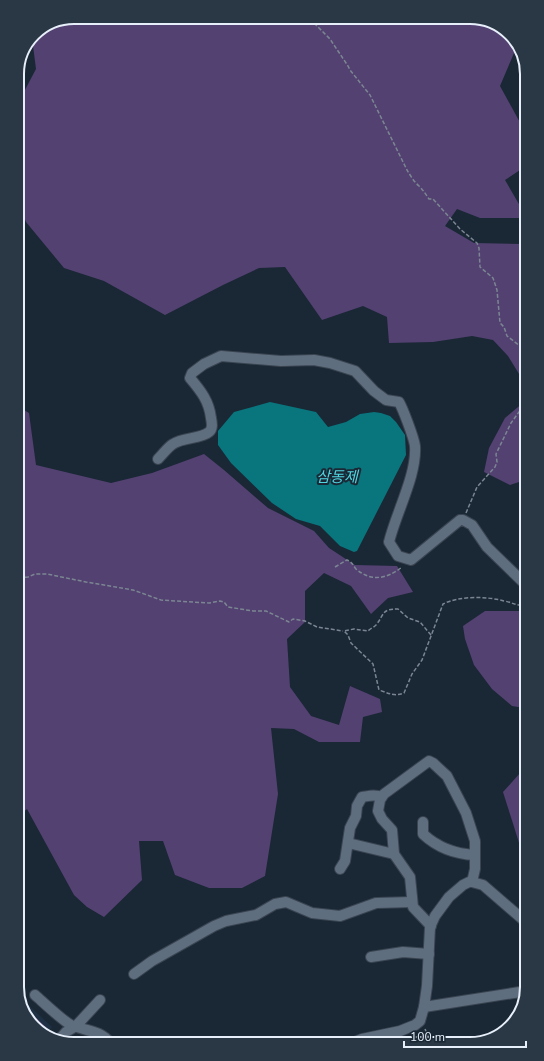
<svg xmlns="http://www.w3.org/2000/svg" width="544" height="1061" font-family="'Nunito Sans','Noto Sans KR',sans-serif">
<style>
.built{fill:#1e3043}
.green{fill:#534171}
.water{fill:#09757c}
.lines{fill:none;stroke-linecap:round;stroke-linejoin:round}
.minor-casing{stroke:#3a4551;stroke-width:12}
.path{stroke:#7b8692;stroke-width:1.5;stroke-dasharray:4 2;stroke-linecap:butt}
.minor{stroke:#5f6e7f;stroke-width:10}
.labels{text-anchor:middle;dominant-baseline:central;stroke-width:4;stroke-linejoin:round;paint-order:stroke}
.water-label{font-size:15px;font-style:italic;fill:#50d6e1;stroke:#1a2735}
.rim{fill:none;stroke:#e7f0fa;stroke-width:2}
</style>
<rect width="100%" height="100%" fill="#1a2735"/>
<polygon class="built" points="21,998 52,1027 45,1035 39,1032 21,1009"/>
<g class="green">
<polygon points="74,17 474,17 505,29 522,51 514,53 500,86 523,128 523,168 505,180 523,211 524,218 480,218 457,209 445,226 474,243 524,244 524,382 508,356 493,340 472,336 433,342 389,343 387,317 363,306 322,320 285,267 259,268 223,285 165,315 104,281 64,268 26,222 18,203 17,105 36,69 32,38 34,33"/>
<polygon points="524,402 525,480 510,485 484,472 489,448 505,418"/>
<polygon points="19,407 29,413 36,465 111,483 152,473 204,454 224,470 268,508 314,531 329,548 355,565 397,566 413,592 388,598 371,614 351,586 324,573 305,591 305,622 287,639 290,687 311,716 339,725 350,686 380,699 382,712 363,717 360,742 319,742 294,729 271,728 278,794 265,876 242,888 209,888 175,875 163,841 139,841 142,880 104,917 87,907 74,895 27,809 20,815"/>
<polygon points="485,611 525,611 525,708 512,706 492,689 474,665 465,639 463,626"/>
<polygon points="521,772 526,777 526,865 503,792"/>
<polygon points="21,1004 48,1029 43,1034 39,1032 21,1009"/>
</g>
<polygon class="water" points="270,402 316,412 328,427 346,422 360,414 374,412 381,413 390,416 396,422 405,435 406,455 357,551 354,552 340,546 320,526 296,519 272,503 231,463 218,445 218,431 234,412"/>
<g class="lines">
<g class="minor-casing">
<g id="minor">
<path d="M158 459C163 454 168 447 173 444 183 437 201 439 209 432 213 429 212 423 211 418 209 401 201 391 190 378L192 373 204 364 221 356 281 361 314 360 330 363 355 371 374 391 386 400 399 402C403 409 414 438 415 446 417 475 396 513 389 542L398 556 411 560 460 520H463L472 525 487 547 525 584"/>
<path d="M423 822V834C438 848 454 854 475 855"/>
<polyline points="348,843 394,854"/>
<path d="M340 869 345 861 350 828 356 816 357 806 362 797C369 796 375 794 381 797"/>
<polyline points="431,926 413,907 410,877 394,854 392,830 382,819 378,811 380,800 384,794 429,761 433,763 447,776 466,813 475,841 475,869 472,882"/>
<polyline points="371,957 403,952 429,954"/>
<polyline points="134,974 152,961 214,926 226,921 256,915 275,904 286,902 312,913 340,916 376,903 412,902"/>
<path d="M35 995C43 1002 63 1021 71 1025 85 1031 101 1030 110 1043"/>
<polyline points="424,1007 526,991"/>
<polyline points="59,1040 66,1032 76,1026 100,1000"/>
<polyline points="357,1041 362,1039 400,1031 415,1025 420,1021 424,1007 427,986 430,927 435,916 449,897 463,885 469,882 472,882 483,885 527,923"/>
</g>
</g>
<g class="path">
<path d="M297 17 315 24 330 39 348 66 350 70 370 95 407 170C410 175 414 182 419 186 423 190 425 193 429 199H433L460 229 477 243 479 248 480 267 493 278 497 290 500 323 504 327 507 336 524 349"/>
<polyline points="466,513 477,487 495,467 497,462 496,454 511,423 524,405"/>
<path d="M335 567 347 560C352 562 353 565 356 569 371 582 387 579 402 567"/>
<polyline points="19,578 28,577 35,574 47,574 86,582 133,590 161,600 209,603 220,601 224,602 228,607 253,611 266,611 289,622 293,619 305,621 317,627 343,631"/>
<path d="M431 635 420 622 408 618 398 609C381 609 385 614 376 625 374 627 370 629 368 631L354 629 344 631 348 635 351 643 373 664 379 690C388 693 395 697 404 693L412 674 422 660 443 604C458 596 487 596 504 601 512 602 517 607 525 604"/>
<polyline points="425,1029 430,1040"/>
</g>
<use href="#minor" class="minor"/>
</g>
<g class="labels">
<g class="water-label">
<text x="337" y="477">삼동제</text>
</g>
</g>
<path d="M0 0H544V1061H0ZM74 24H470A50 50 0 0 1 520 74V987A50 50 0 0 1 470 1037H74A50 50 0 0 1 24 987V74A50 50 0 0 1 74 24Z" fill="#2a3745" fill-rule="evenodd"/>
<path class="rim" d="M74 24H470A50 50 0 0 1 520 74V987A50 50 0 0 1 470 1037H74A50 50 0 0 1 24 987V74A50 50 0 0 1 74 24Z"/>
<path d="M404 1041v6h122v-6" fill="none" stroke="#e7f0fa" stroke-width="2"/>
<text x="410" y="1041" font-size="12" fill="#e7f0fa" stroke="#1a2735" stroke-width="3" paint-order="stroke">100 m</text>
</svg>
